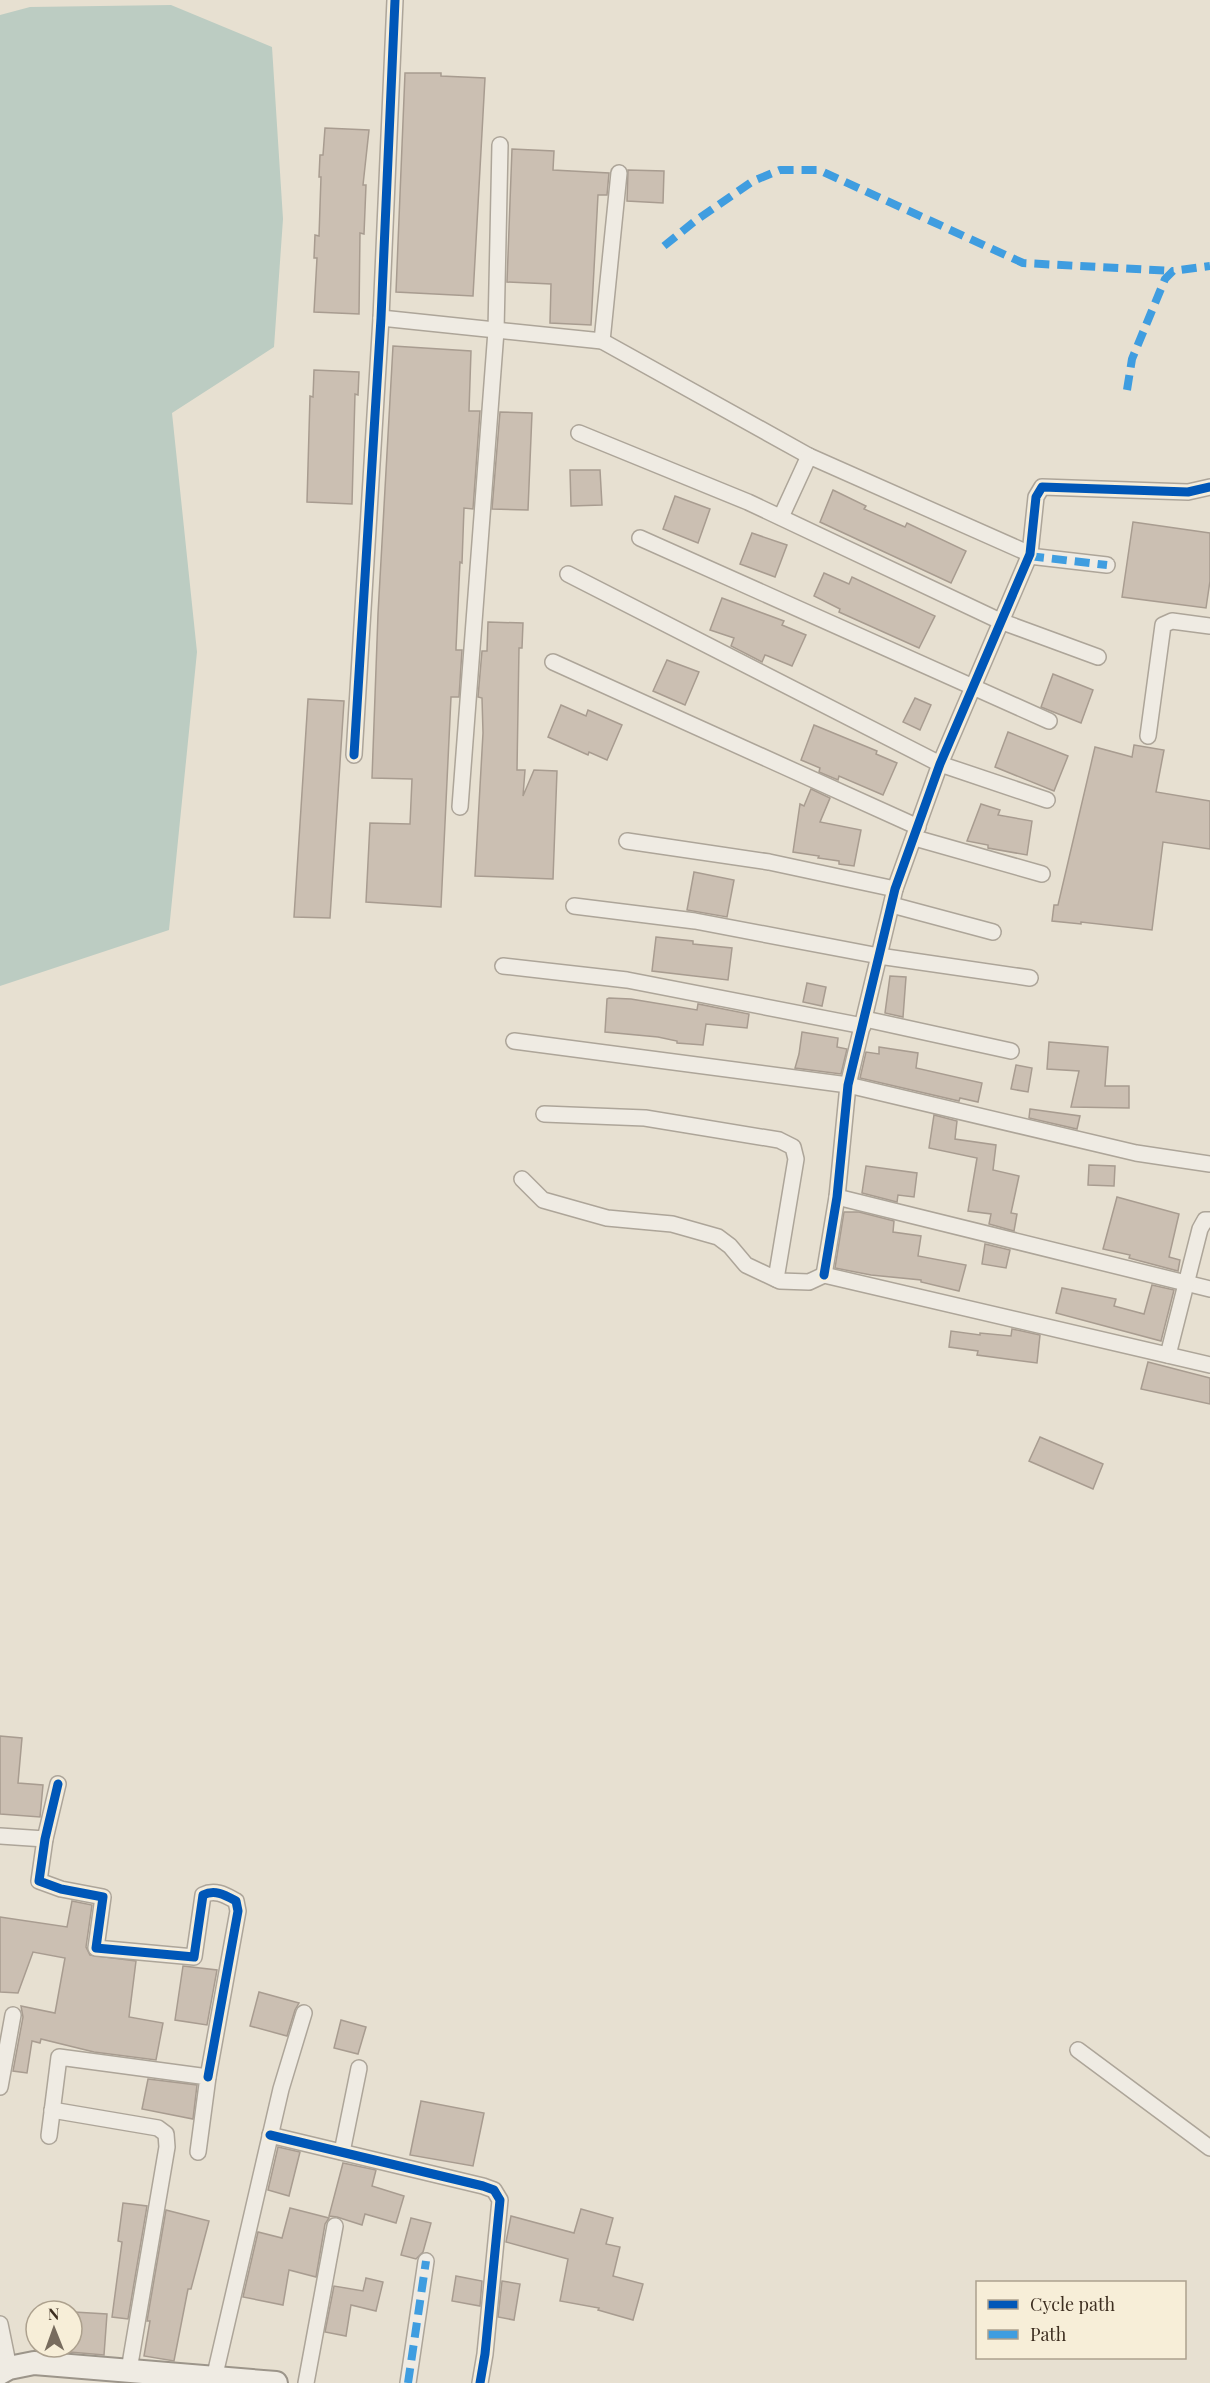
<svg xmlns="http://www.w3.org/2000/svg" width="1210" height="2383" font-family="'Playfair Display',serif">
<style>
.water{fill:#bcccc2}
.building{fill:#cbbfb2;stroke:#a89c90;stroke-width:1.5}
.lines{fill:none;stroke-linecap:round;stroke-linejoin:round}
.street-casing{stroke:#ada599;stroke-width:18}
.secondary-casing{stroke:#9c958a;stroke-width:26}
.street{stroke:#efebe3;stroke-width:15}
.secondary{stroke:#efebe3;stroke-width:22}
.quiet{stroke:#3f9de0;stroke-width:8;stroke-dasharray:15 8;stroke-linecap:butt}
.cycleway-casing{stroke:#f7eed8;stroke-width:13}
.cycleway{stroke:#0057b8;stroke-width:9}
</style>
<rect width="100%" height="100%" fill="#e7e0d1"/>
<polygon class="water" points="171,5 272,47 283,219 274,347 172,413 197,652 169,930 0,986 0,15 30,7"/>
<g class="building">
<polygon points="405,73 441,73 441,76 485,78 473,296 396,292"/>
<polygon points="325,128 369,130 363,185 366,185 364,234 360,233 359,314 314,312 317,258 314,258 315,235 319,236 321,177 319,177 320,155 323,155"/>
<polygon points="512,149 554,151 553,170 609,173 607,195 598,195 591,325 550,323 551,284 507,282"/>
<polygon points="628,170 664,171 663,203 627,201"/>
<polygon points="393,346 471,351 469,411 480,411 473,509 464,508 462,563 460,562 456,648 456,650 462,650 459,697 451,697 441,907 366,902 370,823 410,824 412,779 372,778 378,614"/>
<polygon points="314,370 359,372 358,395 355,394 352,504 307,502 310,396 313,397"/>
<polygon points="500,412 532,413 528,510 492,509"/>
<polygon points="570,470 600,470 602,505 571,506"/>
<polygon points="833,490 866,506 864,509 905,527 907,523 966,551 951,583 820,522"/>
<polygon points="675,496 710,509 698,543 663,529"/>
<polygon points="1133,522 1210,533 1210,581 1206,608 1122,597"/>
<polygon points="752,533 787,545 775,577 740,564"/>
<polygon points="824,573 849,584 852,577 935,616 919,648 839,612 840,609 814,596"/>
<polygon points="722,598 784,621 782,625 806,635 792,666 768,656 765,655 762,662 731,646 734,638 710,630"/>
<polygon points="488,622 523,623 522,648 519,648 517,770 525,770 523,796 534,770 557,771 553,879 475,876 483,733 482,698 478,697 482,651 487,651"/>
<polygon points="667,660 699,672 685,705 653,691"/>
<polygon points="1053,674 1093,690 1081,723 1041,707"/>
<polygon points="915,698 931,705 920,730 903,722"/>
<polygon points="308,699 344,701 330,918 294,917"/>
<polygon points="561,705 586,716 588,710 622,725 607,760 589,752 588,755 548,737"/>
<polygon points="814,725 877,751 876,754 897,763 883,795 839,776 838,780 819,772 820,768 801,760"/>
<polygon points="1008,732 1068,756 1054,791 995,767"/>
<polygon points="1134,745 1164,750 1156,792 1210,801 1210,849 1163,842 1152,930 1081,922 1081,924 1052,921 1054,905 1058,905 1095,747 1132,757"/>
<polygon points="811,789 830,798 820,822 861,830 854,866 839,864 839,861 818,858 819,856 793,852 800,804 804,806"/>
<polygon points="981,804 1000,810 998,815 1032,821 1027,855 988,848 988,845 967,841"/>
<polygon points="694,872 734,880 727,917 687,910"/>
<polygon points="656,937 693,941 693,944 732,948 728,980 652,971"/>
<polygon points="890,976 906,977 903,1017 885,1013"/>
<polygon points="807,983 826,987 822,1006 803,1002"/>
<polygon points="609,998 631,999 697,1010 698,1004 749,1014 747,1028 706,1024 703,1045 677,1043 677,1041 658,1037 605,1032 607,999"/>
<polygon points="802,1032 838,1038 837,1047 847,1049 841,1074 795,1068 799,1054"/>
<polygon points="1049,1042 1108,1047 1105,1086 1129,1086 1129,1108 1071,1107 1079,1071 1047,1069"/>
<polygon points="879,1047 918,1053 916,1068 982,1083 978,1102 960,1098 959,1101 860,1078 866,1052 879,1054"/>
<polygon points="1016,1065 1032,1068 1028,1092 1011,1089"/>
<polygon points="1030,1109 1080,1116 1077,1129 1029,1118"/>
<polygon points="934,1115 957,1121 955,1139 996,1145 993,1170 1019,1176 1011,1213 1017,1214 1014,1231 989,1224 991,1214 968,1211 977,1158 929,1148"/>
<polygon points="1089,1165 1115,1166 1114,1186 1088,1185"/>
<polygon points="866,1166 917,1173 914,1197 898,1195 897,1202 862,1193"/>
<polygon points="1117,1197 1179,1214 1169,1257 1180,1260 1178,1271 1129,1258 1130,1255 1103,1249"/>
<polygon points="844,1212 859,1212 894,1221 893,1232 921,1236 918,1256 966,1265 959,1291 921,1282 921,1280 871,1275 835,1268"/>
<polygon points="985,1244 1010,1250 1006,1268 982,1264"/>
<polygon points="1152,1285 1174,1290 1161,1341 1056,1313 1062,1288 1116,1299 1114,1306 1144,1314"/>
<polygon points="1012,1329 1040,1335 1037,1363 977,1355 978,1351 949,1347 951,1331 980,1335 980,1333 1011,1336"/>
<polygon points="1148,1362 1210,1378 1210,1404 1141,1389"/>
<polygon points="1040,1437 1103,1464 1093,1489 1029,1461"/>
<polygon points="0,1736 22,1738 18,1783 43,1785 40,1817 0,1814"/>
<polygon points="72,1901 92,1905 86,1947 90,1955 136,1961 129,2017 163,2023 156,2060 94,2052 41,2039 40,2043 32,2041 27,2073 13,2071 23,2017 21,2006 55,2013 65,1958 33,1952 18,1993 0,1992 0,1917 67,1927"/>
<polygon points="183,1966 217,1970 207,2025 175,2020"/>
<polygon points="259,1992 299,2003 295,2010 287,2036 250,2026"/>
<polygon points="341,2020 366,2027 358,2054 334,2048"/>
<polygon points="148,2079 197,2085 193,2119 142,2109"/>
<polygon points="421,2101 484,2113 473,2166 410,2155"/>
<polygon points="278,2147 300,2152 289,2196 268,2190"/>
<polygon points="343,2163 376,2170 372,2186 404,2196 396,2223 365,2214 362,2225 337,2217 329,2216"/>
<polygon points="123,2203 147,2206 128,2319 112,2317 122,2242 118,2241"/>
<polygon points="290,2208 329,2218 325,2224 316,2277 289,2270 283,2305 243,2297 258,2232 282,2238"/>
<polygon points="581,2209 613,2218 606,2244 620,2247 613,2276 643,2284 633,2320 598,2310 599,2308 560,2301 568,2259 506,2242 511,2216 574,2233"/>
<polygon points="166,2210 209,2221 191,2289 188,2289 174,2361 144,2356 150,2321 147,2321"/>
<polygon points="411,2218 431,2223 423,2252 416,2259 401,2255"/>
<polygon points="456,2276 482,2281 480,2306 452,2301"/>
<polygon points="366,2278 383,2282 376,2311 351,2305 346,2336 325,2332 334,2286 363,2291"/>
<polygon points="502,2281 520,2284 514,2320 498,2317"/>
<polygon points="74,2312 107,2314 104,2355 58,2351 58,2347 72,2347"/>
</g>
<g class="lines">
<g class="street-casing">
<g id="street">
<polyline points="381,318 602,341 619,173"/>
<polyline points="602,341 809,456"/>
<polyline points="579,433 748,502 1000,621 1098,657"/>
<polyline points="781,517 809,456 1030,554"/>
<polyline points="640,538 1049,721"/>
<polyline points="1029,556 1107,565"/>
<polyline points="568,574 940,764 1047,800"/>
<polyline points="553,662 918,827"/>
<polyline points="1148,736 1163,625 1172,621 1210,626"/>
<polyline points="354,755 381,318 395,0"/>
<polyline points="460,807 496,331 500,145"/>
<polyline points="915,838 1042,874"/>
<polyline points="627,841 769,862 895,889"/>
<polyline points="892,905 993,932"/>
<polyline points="574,906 695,921 879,956 1030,978"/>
<polyline points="503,966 627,980 863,1026"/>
<polyline points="865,1019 1011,1051"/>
<polyline points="514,1041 848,1085 1136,1153 1210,1164"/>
<polyline points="544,1114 645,1118 779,1140 793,1147 796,1159 776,1279"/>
<polyline points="522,1179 543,1200 582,1211 607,1218 672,1224 718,1237 730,1246 746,1265 780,1281 809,1282 824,1275 1210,1365"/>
<polyline points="837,1197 1210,1289"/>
<polyline points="824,1275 837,1197 848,1085 895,889 940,764 1030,554 1036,497 1042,487 1188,492 1210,487"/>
<polyline points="1168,1355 1200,1229 1205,1220 1210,1220"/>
<path d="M58 1784 45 1839 39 1881 61 1889 103 1897 96 1948 194 1957 203 1895C215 1889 225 1895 236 1901L238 1911 208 2077"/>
<polyline points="0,1836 45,1839"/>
<polyline points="1078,2050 1210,2148"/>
<polyline points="0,2087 13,2015"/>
<polyline points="52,2110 158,2128 166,2134 167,2147 129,2370"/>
<polyline points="270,2135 483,2186 494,2190 500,2200 485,2354 480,2383"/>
<polyline points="49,2136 59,2057 208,2077 198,2152"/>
<polyline points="342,2152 359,2068"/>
<polyline points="0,2324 9,2368"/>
<polyline points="213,2383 281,2089 304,2013"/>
<polyline points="306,2383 335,2226"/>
<polyline points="408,2383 426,2261"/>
</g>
</g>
<g class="secondary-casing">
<polyline id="secondary" points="0,2373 9,2368 34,2363 276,2383"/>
</g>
<use href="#street" class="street"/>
<use href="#secondary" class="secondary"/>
<g class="quiet">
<polyline points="664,246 695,221 753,181 780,170 819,170 1023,263 1173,271"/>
<polyline points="1127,390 1132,359 1165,279 1173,271 1210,266"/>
<polyline points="1029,556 1107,565"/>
<polyline points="408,2383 426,2261"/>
</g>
<g class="cycleway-casing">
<g id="cycleway">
<polyline points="354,755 381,318 395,0"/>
<polyline points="824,1275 837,1197 848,1085 895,889 940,764 1030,554 1036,497 1042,487 1188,492 1210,487"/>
<path d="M58 1784 45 1839 39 1881 61 1889 103 1897 96 1948 194 1957 203 1895C215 1889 225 1895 236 1901L238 1911 208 2077"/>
<polyline points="270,2135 483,2186 494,2190 500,2200 485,2354 480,2383"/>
</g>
</g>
<use href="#cycleway" class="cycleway"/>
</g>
<rect x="976" y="2281" width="210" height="78" fill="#f7eed8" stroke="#ada18e" stroke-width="1.5"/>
<rect x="988" y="2300" width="30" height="9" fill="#0057b8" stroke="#ada18e" stroke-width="1.5"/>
<text x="1030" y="2311" font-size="18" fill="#3d2e20">Cycle path</text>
<rect x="988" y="2330" width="30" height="9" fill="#3f9de0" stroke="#ada18e" stroke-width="1.5"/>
<text x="1030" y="2341" font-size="18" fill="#3d2e20">Path</text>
<g transform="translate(54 2329) rotate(359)"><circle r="28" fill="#f7eed8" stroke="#ada18e" stroke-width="1.5"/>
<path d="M0-4.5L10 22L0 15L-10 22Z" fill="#786c5e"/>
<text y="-9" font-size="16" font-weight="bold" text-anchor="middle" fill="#3d2e20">N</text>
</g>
</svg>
